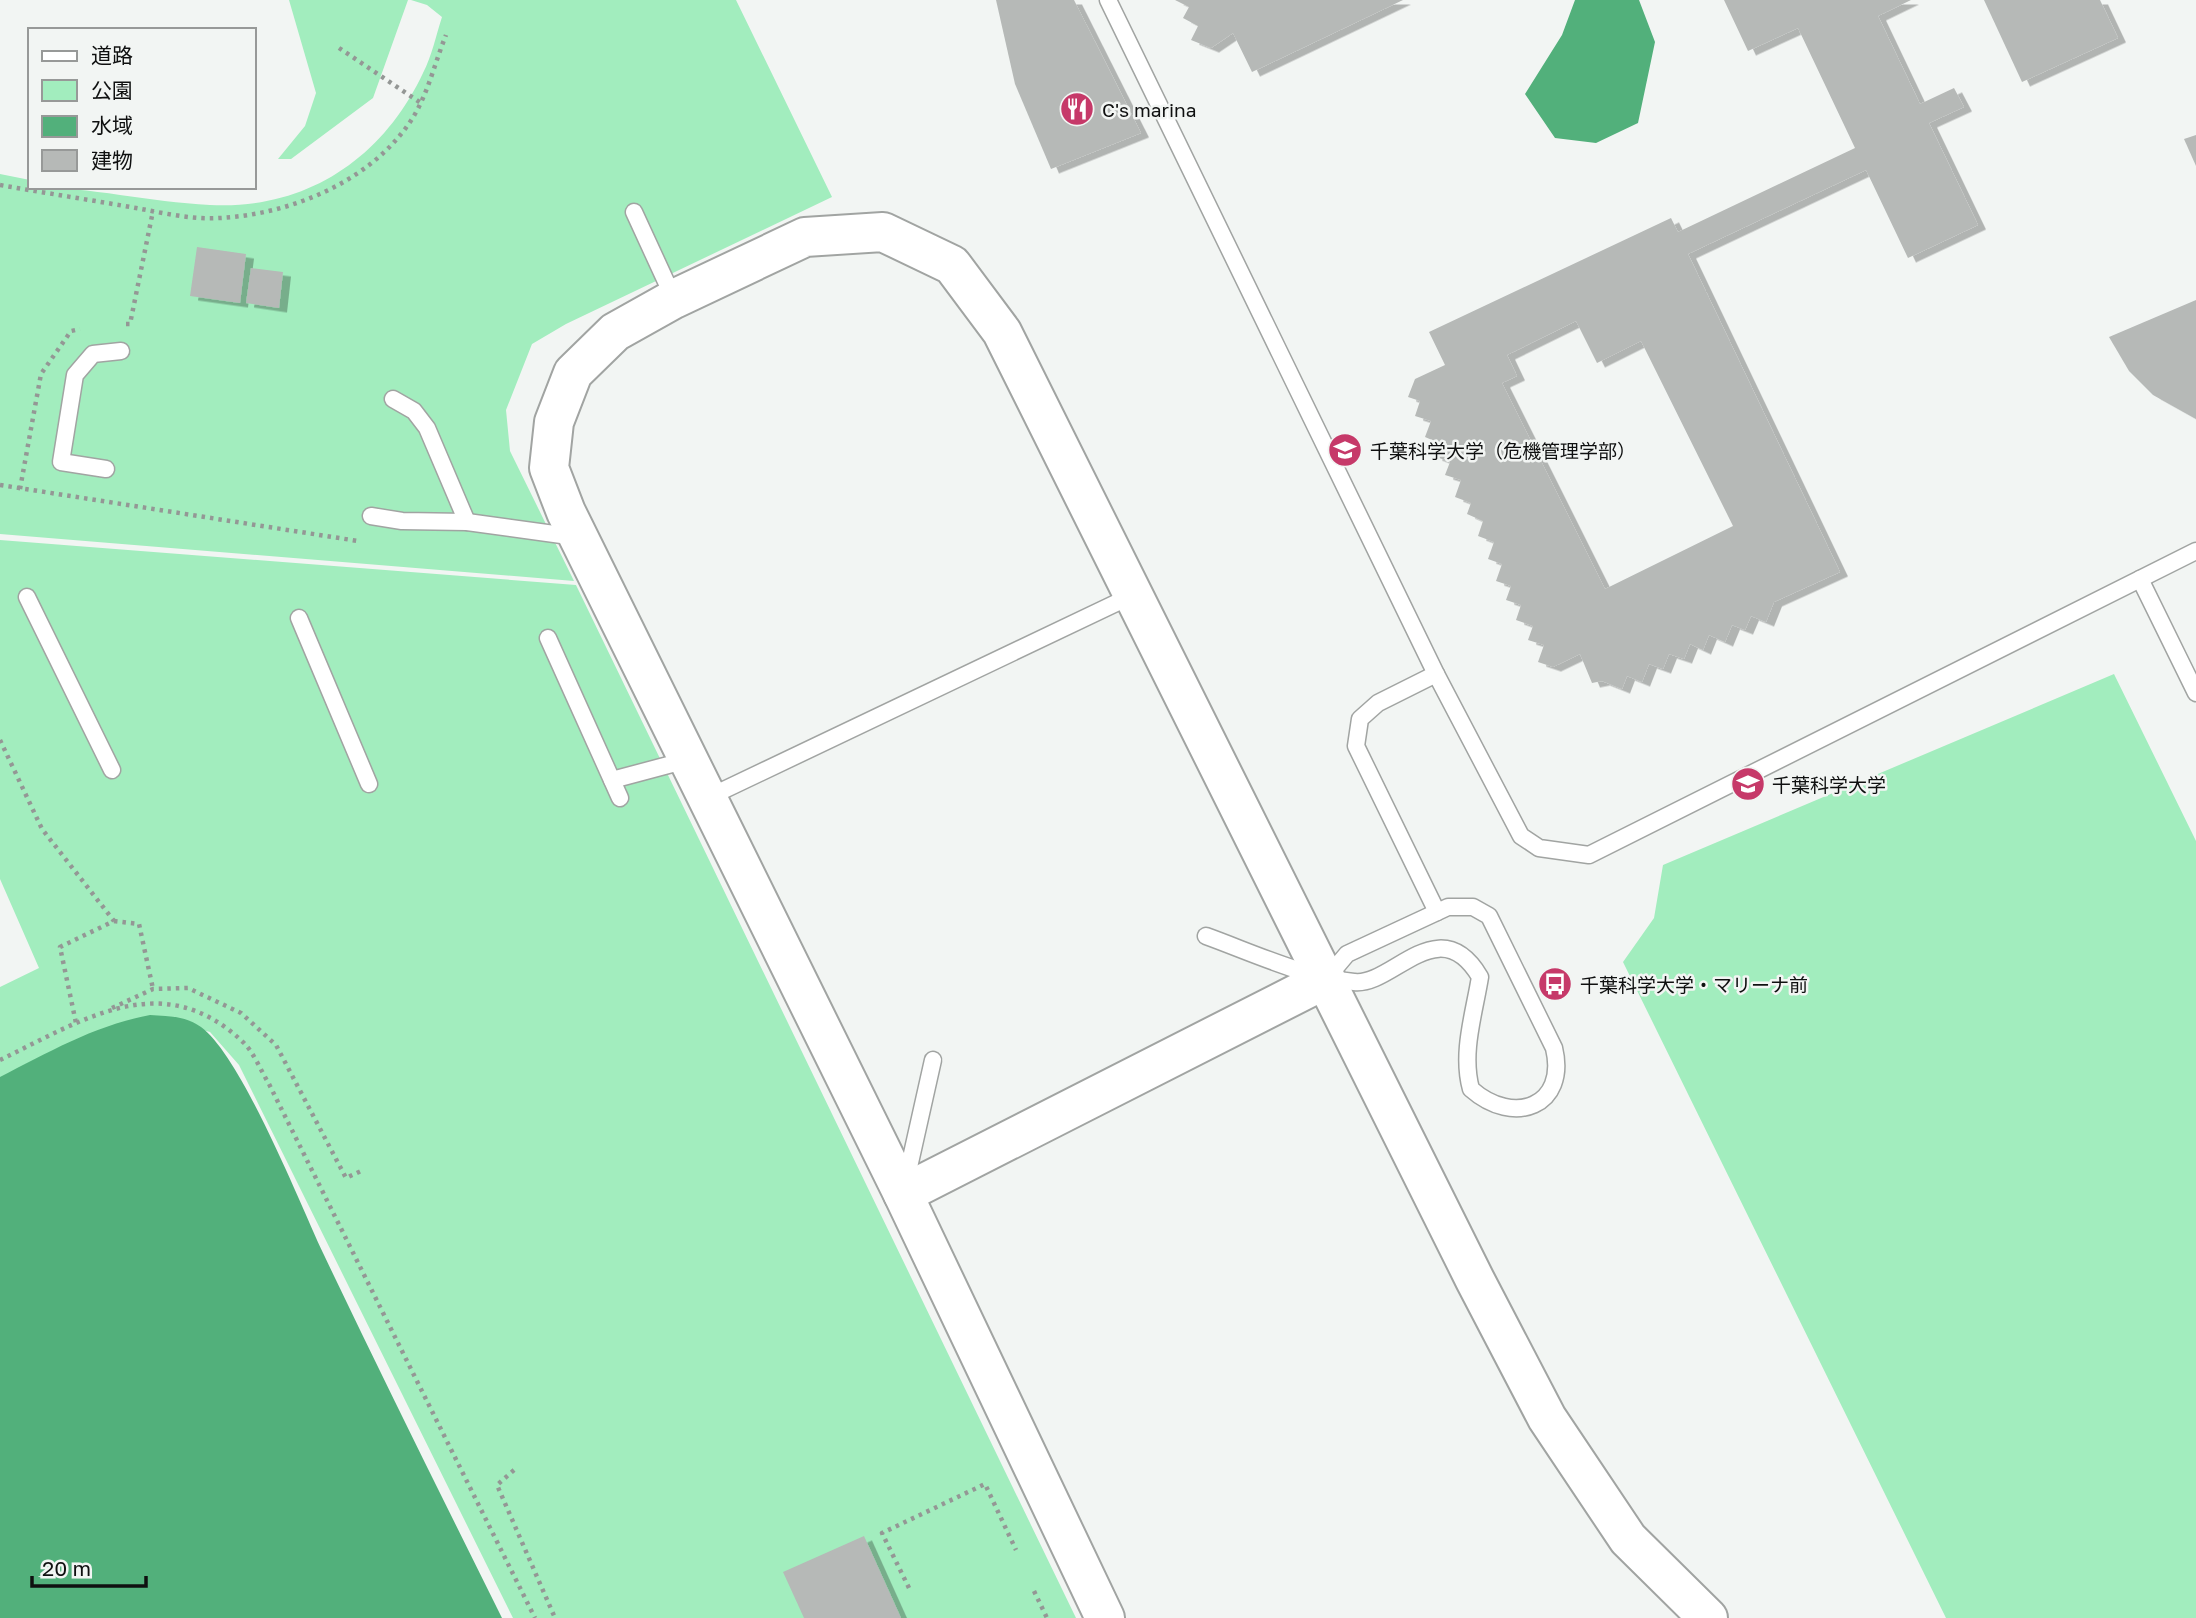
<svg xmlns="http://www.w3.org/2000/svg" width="2196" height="1618" font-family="'Golos Text','Noto Sans JP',sans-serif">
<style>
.green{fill:#a2edbe}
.water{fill:#52b07b}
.building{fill:#b6b9b7;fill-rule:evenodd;filter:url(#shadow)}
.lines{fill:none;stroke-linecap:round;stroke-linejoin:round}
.service-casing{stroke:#a1a4a2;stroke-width:19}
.tertiary-casing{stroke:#a1a4a2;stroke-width:42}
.path{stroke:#949795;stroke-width:4.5;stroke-dasharray:3.5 5;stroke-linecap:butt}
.service{stroke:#fff;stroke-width:16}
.tertiary{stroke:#fff;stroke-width:38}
.labels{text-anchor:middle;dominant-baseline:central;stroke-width:5;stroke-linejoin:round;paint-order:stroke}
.poi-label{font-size:19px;fill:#0f1010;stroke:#f2f5f3;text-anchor:start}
</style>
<defs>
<filter id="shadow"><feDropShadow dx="8" dy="4.5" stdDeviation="0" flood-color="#0004"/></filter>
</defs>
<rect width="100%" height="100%" fill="#f2f5f3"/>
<g class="green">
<polygon points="289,0 408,0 373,98 291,159 278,159 305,126 316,93"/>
<path d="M411 0H736L832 197 566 324 532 344 506 410 510 451 574 581 0 534V174L30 180V187C91 187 149 202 210 205 307 210 383 158 423 73 432 56 436 35 442 17L427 5Z"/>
<polygon points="0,540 576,585 1076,1618 513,1618 239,1065 210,1032 171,1022 0,1093 0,987 39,968 0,879"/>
<polygon points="2114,674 2196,841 2196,1618 1946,1618 1623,962 1654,918 1663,865"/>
</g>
<g class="water">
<polygon points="1575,0 1639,0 1655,42 1638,123 1596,143 1555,138 1525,94 1562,35"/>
<path d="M150 1015C168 1016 186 1016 201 1027 242 1057 300 1204 324 1255 382 1377 442 1497 502 1618H0V1077C49 1052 96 1025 150 1015Z"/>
</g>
<g class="building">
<polygon points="996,0 1074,0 1141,133 1051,169 1015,84"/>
<polygon points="1175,0 1403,0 1252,72 1233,33 1211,48 1191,40 1198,26 1183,18 1189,7"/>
<path d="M1724 0H1911L1878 16 1920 104 1954 88 1964 107 1929 123 1978 225 1908 258 1866 170 1688 254 1840 572 1774 602 1766 622 1751 616 1745 630 1732 625 1725 642 1709 635 1703 650 1690 644 1684 659 1669 654 1663 669 1649 664 1642 682 1627 676 1622 689 1602 681 1592 683 1580 654 1553 667 1538 662 1544 645 1528 640 1533 626 1516 620 1521 605 1506 600 1511 586 1496 581 1502 564 1488 559 1494 542 1478 536 1483 521 1467 514 1471 503 1455 497 1461 480 1445 475 1450 462 1434 456 1439 443 1425 437 1431 421 1415 416 1420 401 1408 397 1415 379 1445 365 1429 332 1671 218 1678 232 1855 148 1798 28 1748 51ZM1576 321 1597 363 1641 341 1733 526 1605 589 1502 383 1517 376 1507 355Z"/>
<polygon points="1984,0 2100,0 2118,38 2022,82"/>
<polygon points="2196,135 2196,166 2184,139"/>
<polygon points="197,247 246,254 240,303 190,296"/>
<polygon points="251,268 283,272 279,308 246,303"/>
<polygon points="2196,300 2196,419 2153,395 2129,371 2109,337"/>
<polygon points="864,1536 901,1618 804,1618 783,1572"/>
</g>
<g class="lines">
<g class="service-casing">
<g id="service">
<polyline points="1108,0 1436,674 1521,836 1539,848 1589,855 2196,551"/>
<polyline points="634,212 674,299"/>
<polyline points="393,399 414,411 427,428 467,522"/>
<polyline points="106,469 61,462 75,375 93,354 121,351"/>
<polyline points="371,516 402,521 467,522 576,537"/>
<polyline points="2140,579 2196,693"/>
<polyline points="27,597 112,770"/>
<polyline points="299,618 369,784"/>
<polyline points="548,638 620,798"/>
<polyline points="1436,674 1378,703 1360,719 1356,746 1437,912"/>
<polyline points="612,780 687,760"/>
<polyline points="707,798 1133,595"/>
<path d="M1206 936C1253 953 1303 977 1354 982 1392 987 1439 908 1480 977 1474 1014 1461 1053 1471 1089 1514 1127 1568 1106 1554 1048L1489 916 1473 907H1448L1347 954 1326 979"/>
<polyline points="905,1185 933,1060"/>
</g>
</g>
<g class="tertiary-casing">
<g id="tertiary">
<polyline points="903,1194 1326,979"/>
<polyline points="1105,1618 903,1194 566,512 549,468 554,422 573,373 615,332 674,299 805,237 883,232 952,265 1002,332 1475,1280 1547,1418 1628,1539 1708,1618"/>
</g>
</g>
<g class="path">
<polyline points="339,48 421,103"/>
<path d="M0 185C45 193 91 200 136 208 163 213 193 220 220 218 292 214 372 181 412 119 428 94 435 62 446 35"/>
<polyline points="126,324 130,324 153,211"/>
<polyline points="0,485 358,541"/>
<polyline points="20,489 41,374 71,331 80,329"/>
<polyline points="0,740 42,829 114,921 60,947 76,1023"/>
<polyline points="114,921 139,924 153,989"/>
<polyline points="112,1008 153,989 188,988 241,1013 276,1045 346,1178 361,1171"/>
<path d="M0 1060C83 1020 163 965 244 1043 254 1053 261 1071 269 1084L535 1618"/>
<polyline points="514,1470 497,1485 555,1618"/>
<polyline points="909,1588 882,1533 985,1484 1016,1550"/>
<polyline points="1034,1591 1047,1618"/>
</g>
<use href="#service" class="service"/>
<use href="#tertiary" class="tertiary"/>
</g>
<defs>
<g id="restaurant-disc" transform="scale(1.75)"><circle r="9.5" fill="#c63969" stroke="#f2f5f3"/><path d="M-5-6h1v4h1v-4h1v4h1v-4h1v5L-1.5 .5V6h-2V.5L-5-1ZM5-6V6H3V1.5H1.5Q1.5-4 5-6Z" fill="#fff"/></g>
<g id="university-disc" transform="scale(1.75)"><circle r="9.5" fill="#c63969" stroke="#f2f5f3"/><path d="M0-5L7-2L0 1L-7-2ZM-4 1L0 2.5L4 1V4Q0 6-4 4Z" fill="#fff"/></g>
<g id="bus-disc" transform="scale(1.75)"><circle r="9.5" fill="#c63969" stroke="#f2f5f3"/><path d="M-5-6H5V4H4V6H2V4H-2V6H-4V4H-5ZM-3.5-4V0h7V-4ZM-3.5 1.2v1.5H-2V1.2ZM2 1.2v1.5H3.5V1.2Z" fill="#fff"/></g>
</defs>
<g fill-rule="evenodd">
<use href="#restaurant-disc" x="1077" y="109"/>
<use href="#university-disc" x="1345" y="450"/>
<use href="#university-disc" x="1748" y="784"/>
<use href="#bus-disc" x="1555" y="984"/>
</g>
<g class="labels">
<g class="poi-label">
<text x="1102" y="109">C's marina</text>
<text x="1370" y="450">千葉科学大学（危機管理学部）</text>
<text x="1772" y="784">千葉科学大学</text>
<text x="1580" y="984">千葉科学大学・マリーナ前</text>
</g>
</g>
<rect x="28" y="28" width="228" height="161" fill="#f2f5f3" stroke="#979998" stroke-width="2"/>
<rect x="42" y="51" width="35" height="10" fill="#ffffff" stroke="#979998" stroke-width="2"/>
<text x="91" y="63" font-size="21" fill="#0f1010">道路</text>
<rect x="42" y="80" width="35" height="21" fill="#a2edbe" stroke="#979998" stroke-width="2"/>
<text x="91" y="98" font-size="21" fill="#0f1010">公園</text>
<rect x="42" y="116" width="35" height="21" fill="#52b07b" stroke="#979998" stroke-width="2"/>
<text x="91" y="133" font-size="21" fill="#0f1010">水域</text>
<rect x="42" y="150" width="35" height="21" fill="#b6b9b7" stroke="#979998" stroke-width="2"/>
<text x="91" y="168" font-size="21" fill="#0f1010">建物</text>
<path d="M32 1576v10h114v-10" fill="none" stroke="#0f1010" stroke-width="3.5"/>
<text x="42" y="1576" font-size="21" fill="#0f1010" stroke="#f2f5f3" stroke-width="5" paint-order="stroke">20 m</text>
</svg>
